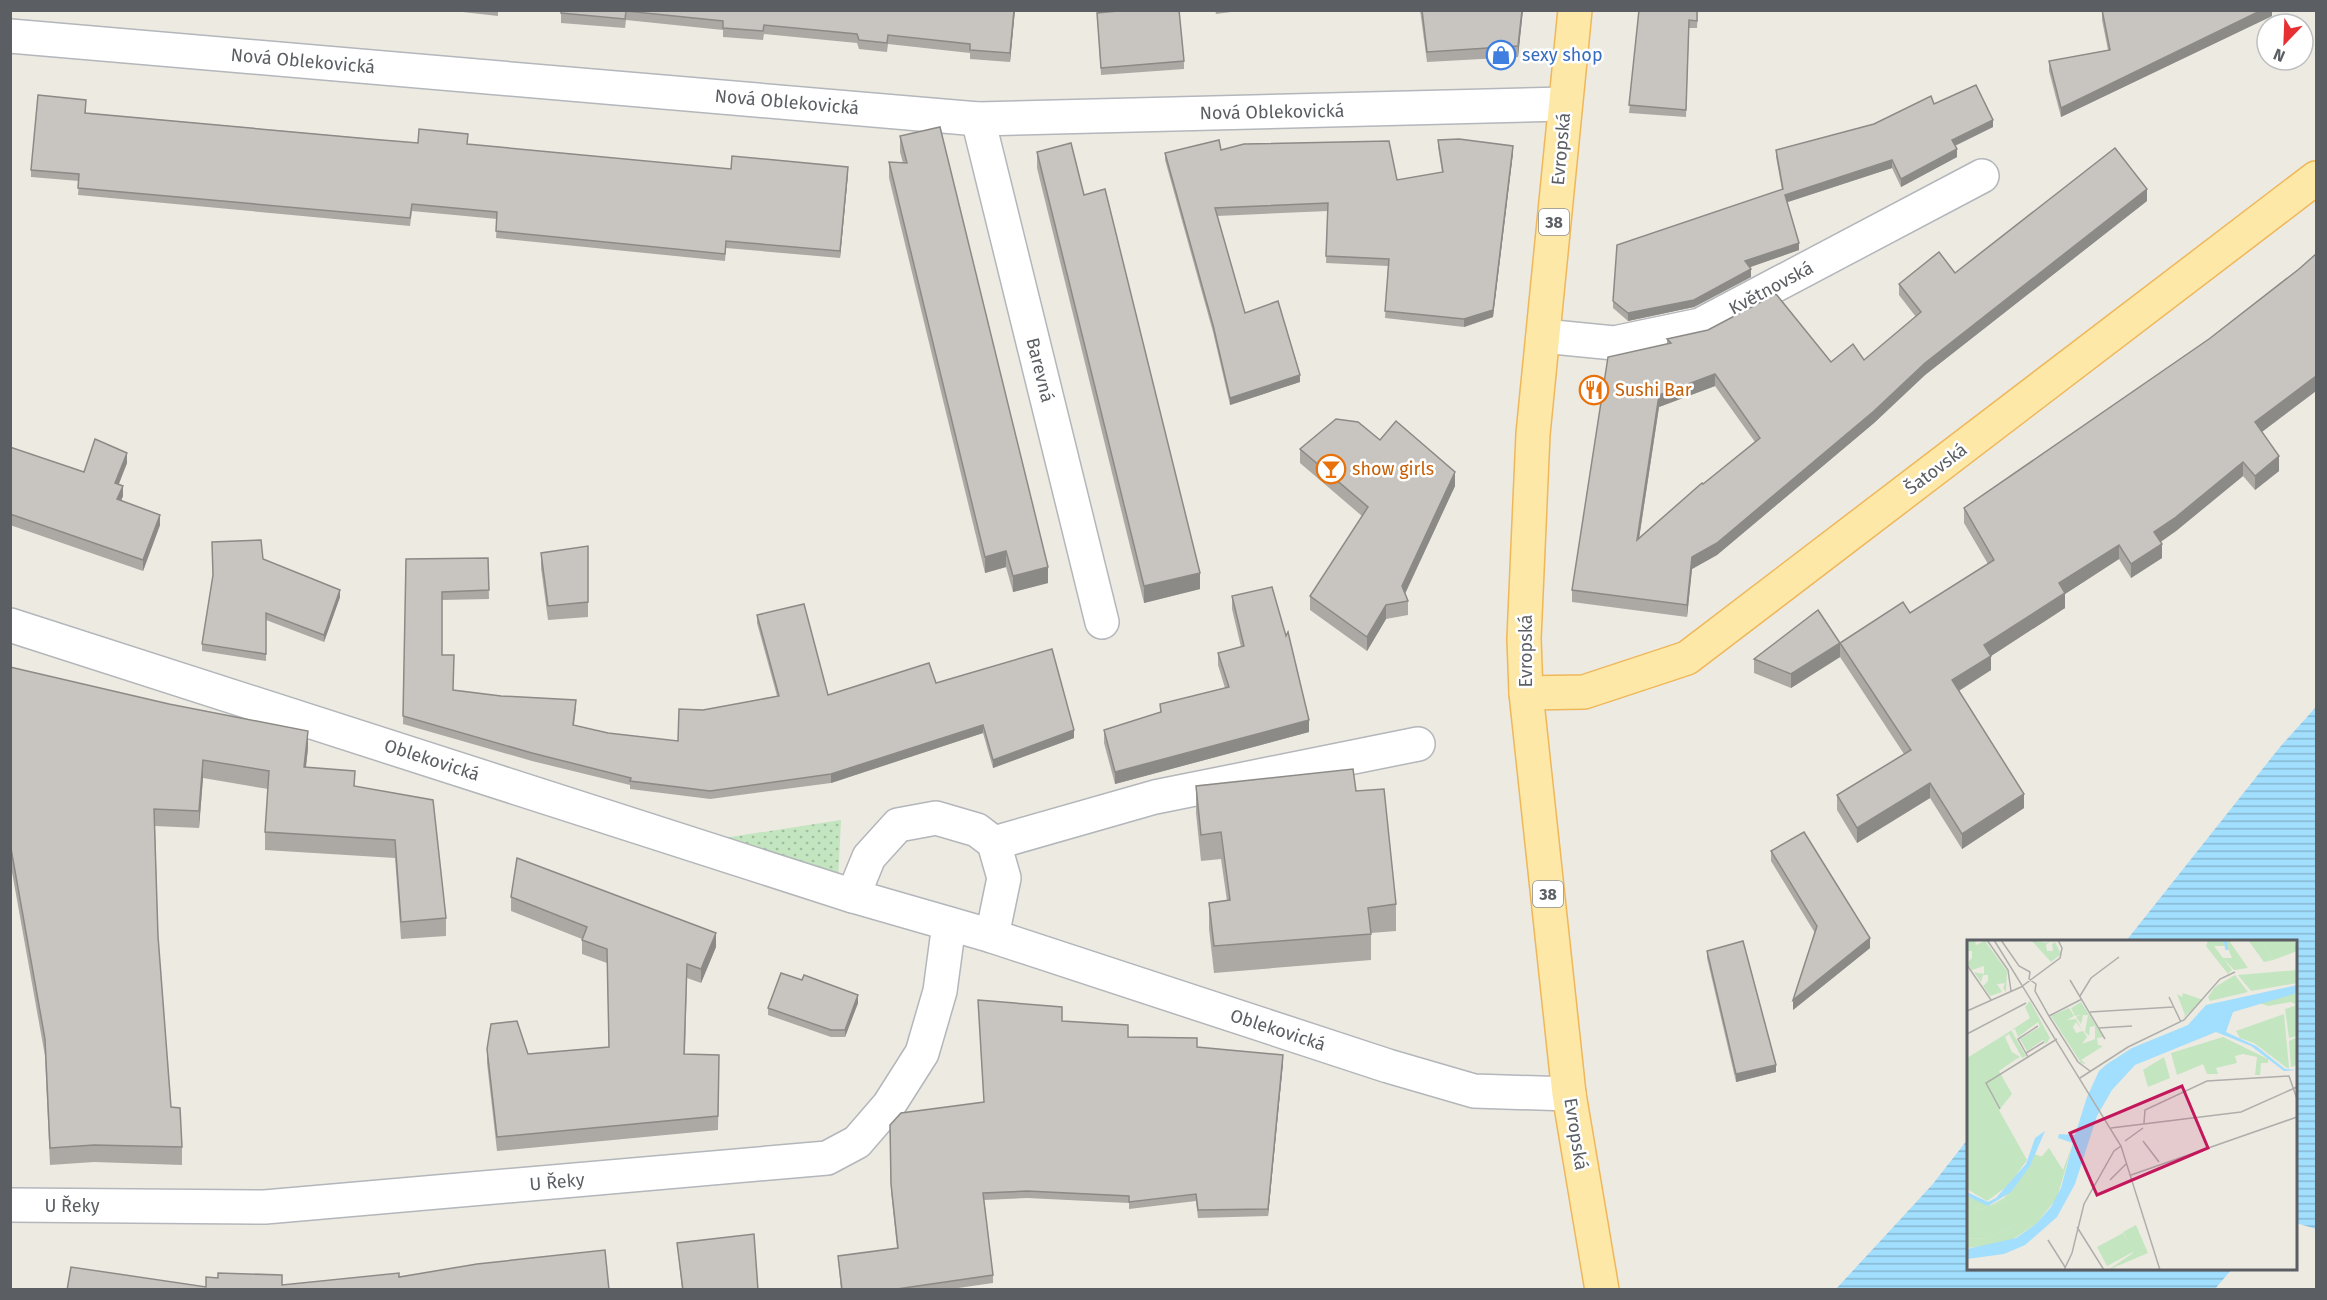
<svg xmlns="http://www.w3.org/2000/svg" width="2327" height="1300" font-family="'Fira Sans',sans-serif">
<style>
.grass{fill:url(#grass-dots)}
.water{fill:url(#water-rules)}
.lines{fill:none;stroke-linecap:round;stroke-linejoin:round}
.minor-casing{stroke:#b3b6ba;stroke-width:36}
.major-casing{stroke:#efb75a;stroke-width:36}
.minor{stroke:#fff;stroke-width:33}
.major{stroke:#fde8a7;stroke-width:33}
.wall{fill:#aca9a5;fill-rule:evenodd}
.shaded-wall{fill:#8c8a86}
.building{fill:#c8c5c0;stroke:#8c8a86;stroke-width:1.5;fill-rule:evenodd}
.labels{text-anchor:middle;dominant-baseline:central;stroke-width:5;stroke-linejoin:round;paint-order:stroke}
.shield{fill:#fff;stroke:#8c8f92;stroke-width:1.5}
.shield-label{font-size:16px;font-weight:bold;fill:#5b5f63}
.shop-label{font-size:18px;fill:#366cbe;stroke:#fff;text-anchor:start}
.street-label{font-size:18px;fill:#5b5f63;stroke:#fff}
.food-label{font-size:18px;fill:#c56008;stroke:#fff;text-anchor:start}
.inset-river{fill:none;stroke:#a2defd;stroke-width:3}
.inset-road{fill:none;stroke:#afaeab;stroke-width:1.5}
.view{fill:#c2185b;fill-opacity:0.15;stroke:#c2185b;stroke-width:3}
.inset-edge{fill:none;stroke:#5b5f63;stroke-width:3}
</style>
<defs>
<pattern id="grass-dots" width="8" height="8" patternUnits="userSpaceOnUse" patternTransform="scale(1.5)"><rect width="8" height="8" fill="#c3e5bf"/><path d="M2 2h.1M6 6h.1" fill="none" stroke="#a1bd9f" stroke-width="1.8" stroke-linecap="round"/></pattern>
<pattern id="water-rules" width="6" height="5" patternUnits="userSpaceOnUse" patternTransform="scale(1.5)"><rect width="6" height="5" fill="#a2defd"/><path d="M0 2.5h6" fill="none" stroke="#87b7d0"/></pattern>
</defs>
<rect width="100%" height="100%" fill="#edeae2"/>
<polygon class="grass" points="841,820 838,879 724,838"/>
<g class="water">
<polygon points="2316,707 2316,1229 2296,1223 2296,942 2126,941 2280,747"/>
<polygon points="1968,1139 1968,1268 2232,1269 2215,1289 1836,1289 1932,1185"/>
</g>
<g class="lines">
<g class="minor-casing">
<g id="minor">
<polyline points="10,36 978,119 1565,104"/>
<polyline points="978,119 1102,622"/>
<polyline points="1543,336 1614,343 1700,325 1982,176"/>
<polyline points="10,625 853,896 992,936 1388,1066 1474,1091 1569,1094"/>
<polyline points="994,843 1155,797 1418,744"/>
<polyline points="853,896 869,857 898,825 936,818 977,830 994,843 1004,878 992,936"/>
<polyline points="10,1205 265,1207 827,1158 857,1142 889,1105 922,1053 940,991 949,924"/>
</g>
</g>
<g class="major-casing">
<g id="major">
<polyline points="1575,10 1533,434 1524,639 1526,693 1569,1094 1602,1290"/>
<polyline points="1526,693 1584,692 1687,658 2316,178"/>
</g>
</g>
<use href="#minor" class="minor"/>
<use href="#major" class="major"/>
</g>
<g class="wall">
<polygon points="445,10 498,10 498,16"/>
<polygon points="561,10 1015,10 1010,62 970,59 970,53 888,44 887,52 859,49 857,43 764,34 763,40 723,37 723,30 626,20 625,28 561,23"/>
<polygon points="1215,10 1246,10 1216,14"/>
<polygon points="1420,10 1523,10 1518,57 1427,62"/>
<polygon points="1639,10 1698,10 1697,28 1689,28 1686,117 1629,113"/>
<polygon points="2102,10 2272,10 2272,16 2061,117 2049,71 2049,61 2108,50 2102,20"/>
<polygon points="1097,13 1184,61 1184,69 1101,75"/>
<polygon points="1934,104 1993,127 1955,146 1957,157 1901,187 1892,168 1787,202 1799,250 1749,267 1751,277 1694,307 1628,321 1613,308 1613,301 1782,190 1776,157 1776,150 1874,124"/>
<polygon points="86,107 86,113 418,143 467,144 731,169 848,174 840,258 726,248 725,261 496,238 497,219 412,211 410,226 78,195 79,181 31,177 31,170"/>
<polygon points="900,136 1048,583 1013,592 1006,567 985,573 889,178 889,162 903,163 900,152"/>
<polygon points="1438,140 1513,153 1493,317 1464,327 1385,318 1388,266 1326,263 1328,211 1217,216 1245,313 1300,382 1230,405 1213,332 1165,160 1165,153 1221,150 1397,180 1442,172 1438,147"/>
<polygon points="1037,152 1084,195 1200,589 1144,603 1037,168"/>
<path d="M2147 201 1925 375 1874 423 1717 555 1692 569 1687 617 1572 602V590L1667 344V339L1831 362 1864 360 1916 317 1899 295V284L1955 273ZM1715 386 1755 442 1639 538 1659 407Z"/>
<polygon points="2316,391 2262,432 2279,471 2255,490 2243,476 2176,531 2161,542 2162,558 2131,578 2119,559 2065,594 2065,608 1991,656 1991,670 1959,691 2024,808 1962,849 1930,798 1857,843 1837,810 1837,795 1904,754 1840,657 1791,688 1754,673 1754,659 1840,643 1910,613 1988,564 1964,523 1964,508"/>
<polygon points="1380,440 1455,486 1405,594 1408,601 1408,615 1386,619 1367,651 1310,610 1310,596 1362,516 1300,463 1300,449"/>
<polygon points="10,447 84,472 127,463 119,484 123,496 121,501 160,525 143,571 10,525"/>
<polygon points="588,546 588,617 548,620 541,568 541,553"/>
<polygon points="488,558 489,599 442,600 442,655 453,690 576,708 574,725 608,733 678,741 703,710 777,696 757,623 757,615 828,695 936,683 1074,738 993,768 983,733 831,783 710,799 630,789 630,785 532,761 403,724 406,559"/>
<polygon points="263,559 340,597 324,642 266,620 266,661 202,651 202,644"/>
<polygon points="1232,596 1309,732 1115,784 1104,743 1104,730 1160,713 1160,704 1225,688 1218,665 1218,653 1241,647 1232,609"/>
<polygon points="10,667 308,748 306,767 355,786 433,800 446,918 446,936 401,939 395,858 265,850 265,832 268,789 203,778 199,828 155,826 158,936 171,1107 182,1147 182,1165 94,1162 50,1165 45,1056 10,861"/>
<polygon points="1196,786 1356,791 1396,904 1396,931 1371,933 1371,960 1214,973 1209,929 1209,903 1227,901 1221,859 1201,861 1196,813"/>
<polygon points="1771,851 1870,948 1793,1010 1815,933 1771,861"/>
<polygon points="511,897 716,947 701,983 687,978 685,1054 719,1055 718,1130 497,1151 487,1063 487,1049 528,1054 609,1047 607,963 582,954 582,939 511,911"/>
<polygon points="1707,951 1776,1072 1736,1082 1707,958"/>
<polygon points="858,1003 845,1037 831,1037 768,1015 768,1008"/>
<polygon points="1062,1021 1128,1037 1197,1047 1283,1063 1268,1216 1198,1218 1196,1201 1129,1209 1129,1203 1027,1198 984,1200 993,1275 993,1283 944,1290 841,1290 838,1256 897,1248 891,1191 890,1125 983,1102"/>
<polygon points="677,1243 758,1290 682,1290"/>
</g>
<g class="shaded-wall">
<polygon points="1014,10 1015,10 1010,62 1010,53"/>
<polygon points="1522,10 1523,10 1518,57 1518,46"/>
<polygon points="2262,10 2272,10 2272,16 2061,117 2061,108"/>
<polygon points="1993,120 1993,127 1952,147 1952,140"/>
<polygon points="1513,146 1513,153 1493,317 1464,327 1464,319"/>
<polygon points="1957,149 1957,157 1901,187 1901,179"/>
<polygon points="1892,160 1892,168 1785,203 1785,195"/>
<polygon points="848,167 848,174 840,258 840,251"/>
<polygon points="2147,189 2147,201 1925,375 1874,423 1717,555 1692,569 1687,617 1687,605 1692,557 1925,363"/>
<polygon points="1799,243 1799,250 1745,269 1745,261"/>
<polygon points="1751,269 1751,277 1694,307 1628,321 1628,313"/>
<polygon points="1715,374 1715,386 1659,407 1637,552 1637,540 1659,395"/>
<polygon points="1300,375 1300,382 1230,405 1230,398"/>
<polygon points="2316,376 2316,391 2255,437 2255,422"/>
<polygon points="127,453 127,463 115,493 115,483"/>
<polygon points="2279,456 2279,471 2255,490 2255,476"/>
<polygon points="2243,462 2243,476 2176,531 2154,546 2154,532"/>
<polygon points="1455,472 1455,486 1402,600 1402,586"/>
<polygon points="123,486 123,496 117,510 117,499"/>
<polygon points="160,515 160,525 143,571 143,560"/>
<polygon points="2162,544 2162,558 2131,578 2131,564"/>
<polygon points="2119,545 2119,559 2065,594 2065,608 1991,656 1991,670 1952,695 1952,680 1984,645 2059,583"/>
<polygon points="1006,551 1006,567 985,573 985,557"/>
<polygon points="1048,567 1048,583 1013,592 1013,576"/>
<polygon points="1200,573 1200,589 1144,603 1144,586"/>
<polygon points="340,590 340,597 324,642 324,635"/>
<polygon points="1386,605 1386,619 1367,651 1367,637"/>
<polygon points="1840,643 1840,657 1791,688 1791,674"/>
<polygon points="1309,720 1309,732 1115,784 1115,772"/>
<polygon points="983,725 983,733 831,783 831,774"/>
<polygon points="1074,730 1074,738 993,768 993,760"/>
<polygon points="308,731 308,748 304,784 304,767"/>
<polygon points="203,760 203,778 199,828 199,811"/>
<polygon points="1930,783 1930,798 1857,843 1857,828"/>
<polygon points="2024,794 2024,808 1962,849 1962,834"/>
<polygon points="716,933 716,947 701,983 701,969"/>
<polygon points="1870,938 1870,948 1793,1010 1793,1000"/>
<polygon points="858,995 858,1003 845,1037 845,1030"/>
<polygon points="1283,1055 1283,1063 1268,1216 1268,1209"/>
<polygon points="1776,1065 1776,1072 1736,1082 1736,1074"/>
</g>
<g class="building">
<polygon points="561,10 1014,10 1010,53 970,50 970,44 888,35 887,43 859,40 857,34 764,25 763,31 723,28 723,21 626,11 625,19 561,13"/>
<polygon points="1128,10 1179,10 1184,61 1101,68 1097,13"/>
<polygon points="1422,10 1522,10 1518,46 1427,52"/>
<polygon points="1639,10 1697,10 1697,21 1689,20 1686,110 1629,105"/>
<polygon points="2102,10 2262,10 2061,108 2049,61 2110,50"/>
<polygon points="1976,85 1993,120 1952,140 1957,149 1901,179 1892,160 1785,195 1799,243 1745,261 1751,269 1694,300 1628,313 1613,301 1617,245 1783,189 1776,150 1874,124 1931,96 1934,104"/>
<polygon points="38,95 86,100 85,113 370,139 418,143 419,129 468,134 467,144 731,169 732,156 848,167 840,251 726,241 725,254 496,231 497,212 412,204 410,218 78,188 79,174 31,170"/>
<polygon points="940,127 1048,567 1013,576 1006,551 985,557 889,162 907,163 900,136"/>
<polygon points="1459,139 1513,146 1493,310 1464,319 1385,311 1389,259 1326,256 1328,203 1215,208 1245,313 1278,301 1300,375 1230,398 1213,325 1165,153 1219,140 1221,150 1244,144 1389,141 1397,180 1443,172 1438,140"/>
<polygon points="1071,143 1084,195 1105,189 1200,573 1144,586 1037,152"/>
<path d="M2115 148 2147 189 1925 363 1874 411 1717 543 1692 557 1687 605 1572 590 1608 357 1671 343 1667 339 1708 330 1776 294 1831 362 1853 344 1864 360 1921 312 1899 284 1939 252 1955 273ZM1715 374 1760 438 1703 484 1702 483 1637 540 1659 395Z"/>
<polygon points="2316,254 2316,376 2255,422 2279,456 2255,476 2243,462 2176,517 2154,532 2162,544 2131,564 2119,545 2059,583 2065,593 1984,645 1991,656 1952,680 2024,794 1962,834 1930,783 1857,828 1837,795 1911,750 1840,643 1903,602 1910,613 1994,560 1964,508 2209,339 2299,269"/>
<polygon points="1336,419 1358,422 1380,440 1396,421 1455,472 1402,586 1408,601 1386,605 1367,637 1310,596 1368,507 1300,449"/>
<polygon points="95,439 127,453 115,483 123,486 117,499 160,515 143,560 10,514 10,447 84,472"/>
<polygon points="261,540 263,559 340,590 324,635 266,613 266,654 202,644 213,575 212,542"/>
<polygon points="588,546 588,602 548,606 541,553"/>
<polygon points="488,558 489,590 442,592 442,655 454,655 453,690 501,696 576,700 573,725 608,733 678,741 679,709 703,710 779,696 757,615 804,604 828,695 929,663 936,683 1052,649 1074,730 993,760 983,725 831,774 710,791 630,781 631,778 532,753 403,716 406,559"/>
<polygon points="1272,587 1286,636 1288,632 1309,720 1115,772 1104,730 1161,712 1160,704 1229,687 1218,653 1244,646 1232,596"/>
<polygon points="1818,610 1840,643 1791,674 1754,659"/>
<polygon points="10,667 169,704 308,731 304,767 355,771 354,786 433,800 446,918 401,922 395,840 265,832 269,771 203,760 199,811 154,809 158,936 171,1107 180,1108 182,1147 94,1145 50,1148 45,1039 10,843"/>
<polygon points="1353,769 1356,791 1384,789 1396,904 1368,908 1371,934 1214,946 1209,903 1230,900 1221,832 1201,835 1196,786"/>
<polygon points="1804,832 1870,938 1793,1000 1817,926 1771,851"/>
<polygon points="517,858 716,933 701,969 687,964 684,1054 719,1055 718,1116 497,1137 487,1049 491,1024 517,1021 528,1054 609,1047 607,949 582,940 587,927 511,897"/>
<polygon points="1743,941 1776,1065 1736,1074 1707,951"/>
<polygon points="781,973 802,980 804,975 858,995 845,1030 831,1030 768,1008"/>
<polygon points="978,1000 1062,1007 1062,1021 1128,1025 1128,1037 1197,1038 1197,1047 1283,1055 1268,1209 1198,1210 1196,1194 1129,1202 1129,1196 1027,1191 983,1193 993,1275 890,1290 842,1290 838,1256 898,1248 891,1184 890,1125 901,1113 984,1102"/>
<polygon points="754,1234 758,1290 683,1290 677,1243"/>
<polygon points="605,1250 609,1290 67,1290 71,1267 206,1287 206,1277 218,1278 218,1273 282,1275 282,1285 399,1273 399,1277 477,1264"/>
</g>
<defs>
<g id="shop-ring" transform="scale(1.5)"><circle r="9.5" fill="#fff" stroke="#3f7fe0" stroke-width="1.5"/><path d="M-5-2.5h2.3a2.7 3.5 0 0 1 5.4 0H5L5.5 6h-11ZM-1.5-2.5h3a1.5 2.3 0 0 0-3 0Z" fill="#3f7fe0"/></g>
<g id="restaurant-ring" transform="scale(1.5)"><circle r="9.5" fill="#fff" stroke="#e8710a" stroke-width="1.5"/><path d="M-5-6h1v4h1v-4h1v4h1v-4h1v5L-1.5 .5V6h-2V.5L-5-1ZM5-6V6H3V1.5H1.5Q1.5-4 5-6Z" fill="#e8710a"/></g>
<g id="bar-ring" transform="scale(1.5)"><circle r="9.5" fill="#fff" stroke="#e8710a" stroke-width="1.5"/><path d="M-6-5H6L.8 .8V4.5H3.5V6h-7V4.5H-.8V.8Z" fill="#e8710a"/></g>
</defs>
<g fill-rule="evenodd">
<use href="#shop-ring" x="1501" y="55"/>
<use href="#restaurant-ring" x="1594" y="390"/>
<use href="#bar-ring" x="1331" y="469"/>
</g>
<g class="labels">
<g class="shield">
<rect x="1539" y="209" width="30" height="26" rx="4.5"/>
<rect x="1533" y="881" width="30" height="26" rx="4.5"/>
</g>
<g class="shield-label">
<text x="1554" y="222">38</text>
<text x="1548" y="894">38</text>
</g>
<g class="shop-label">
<text x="1522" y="55">sexy shop</text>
</g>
<g class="street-label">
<text transform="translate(303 61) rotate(5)">Nová Oblekovická</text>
<text transform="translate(787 102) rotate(5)">Nová Oblekovická</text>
<text transform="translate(1272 112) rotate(-1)">Nová Oblekovická</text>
<text transform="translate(1561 149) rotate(-85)">Evropská</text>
<text transform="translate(1771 288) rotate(-28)">Květnovská</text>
<text transform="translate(1040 370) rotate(76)">Barevná</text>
<text transform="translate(1936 469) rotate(-37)">Šatovská</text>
<text transform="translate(1526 651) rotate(-90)">Evropská</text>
<text transform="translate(432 760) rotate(18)">Oblekovická</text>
<text transform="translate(1278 1030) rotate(18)">Oblekovická</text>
<text transform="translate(1576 1134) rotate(81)">Evropská</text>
<text transform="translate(557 1182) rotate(-5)">U Řeky</text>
<text x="72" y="1206">U Řeky</text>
</g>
<g class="food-label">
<text x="1615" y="390">Sushi Bar</text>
<text x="1352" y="469">show girls</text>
</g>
</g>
<g transform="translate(1967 940)">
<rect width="330" height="330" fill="#edeae2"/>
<path d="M0 0H8L9 5 18 1 40 31 39 52 36 48 38 43 30 44 35 52 23 56 16 46 21 41V35H16L14 42 7 32 17 34V26L5 30 0 23 5 18V11H0ZM64 0 80 3 81 0H84L79 5 80 11H86L85 4 88 2 94 14 84 22ZM295 0H327L330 11 306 20ZM63 61 83 98 79 104 76 100 60 111 53 99 73 87 71 82 51 97 48 89 44 90 59 116 55 118 42 94 38 97 45 112 53 117 48 120 37 95 63 78 58 67ZM114 62 136 97 130 98 131 105 136 106 114 120 119 124 114 123 84 76 102 68 107 76 100 80 109 79 115 90 109 82 106 87 109 93 116 91 120 97 115 104 128 99V86L123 87 122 96 118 92 121 75H116L114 84 109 77 114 75 108 76 104 68ZM67 214 76 217 37 261 13 269 0 260V256L24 265 37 258 63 226ZM169 285 181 313 141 330 166 313 156 292Z" fill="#c3e5bf"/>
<path d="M241 0H268L263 2 281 28 267 30 256 18H265L260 6H247L265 30 261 34 239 6ZM281 0H295L306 20 297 22ZM330 53V65L324 62 301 66 290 62ZM106 203 90 258 69 284 40 303 0 308V299L23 298 52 283 96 230Z" fill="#c3e5bf"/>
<path d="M156 293 166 312 140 326 130 307Z" fill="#c3e5bf"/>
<path d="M330 30V43L284 51 271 35ZM268 35 281 52 243 61 241 57 248 47ZM216 53 236 60 215 79 218 75 210 54 215 57ZM330 65V96L322 98 318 69ZM317 74 322 128H320L287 103 273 98 269 91ZM37 95 48 120 32 131 45 154 32 170 60 220 42 245 20 261 0 249V118ZM256 97 301 119V123H294L293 135H288L290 117 276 114 268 116 270 123 249 128 251 134H240L236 124 210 135 204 113ZM330 97V125L324 127 322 101ZM197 117 203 138 181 147 176 130ZM82 208 96 230 78 263 52 283 23 298 0 299V260L13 269 37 261Z" fill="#c3e5bf"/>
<path d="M330 45V53L266 72 259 92 289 106 318 129 330 130 317 131 284 106 249 92 168 125 145 150 130 176 108 244 90 277 58 305 37 314 0 319V309L49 298 69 284 84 267 94 248 106 203 91 198 92 194 108 195 120 157 132 131 140 124 165 108 221 85 239 65ZM78 191 63 226 44 252 21 266 0 256V252L21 262 29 258 59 224 68 198Z" fill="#a2defd"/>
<path class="inset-river" d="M244 0H258L260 10"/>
<path class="inset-road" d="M20 0 41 30 44 51M27 0 154 206 193 330M34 0 52 26 63 32 62 39 69 44 68 51 82 76 111 122 123 131M0 25 24 60M103 40 138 99M113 56 124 38 152 17M202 57 214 82M0 71 54 47 93 18 95 8 91 0M123 72 206 67M82 76 115 59M132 88 165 86M0 94 59 63M59 113 77 102M61 117 51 99 71 86M113 138 161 107 217 80 253 39 268 32M33 169 19 143 90 99M177 183 178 170 240 141 322 136 330 159M144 188 274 172 330 147M158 201 176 188M176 201 192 222M164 235 330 177M143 240 160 223M110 287 137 330M81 300 98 327M97 330 105 313 117 264 147 211 154 206"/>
<path class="view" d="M215 146 241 208 130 255 103 193Z"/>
<rect width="330" height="330" class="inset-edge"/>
</g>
<rect width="2327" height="1300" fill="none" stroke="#5b5f63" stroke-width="24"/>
<g transform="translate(2285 42) rotate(203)"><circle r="28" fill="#ffffff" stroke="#bdbfc1" stroke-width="1.5"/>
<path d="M0-4.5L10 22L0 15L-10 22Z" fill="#e63033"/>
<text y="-9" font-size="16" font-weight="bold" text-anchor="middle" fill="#5b5f63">N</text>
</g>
</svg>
